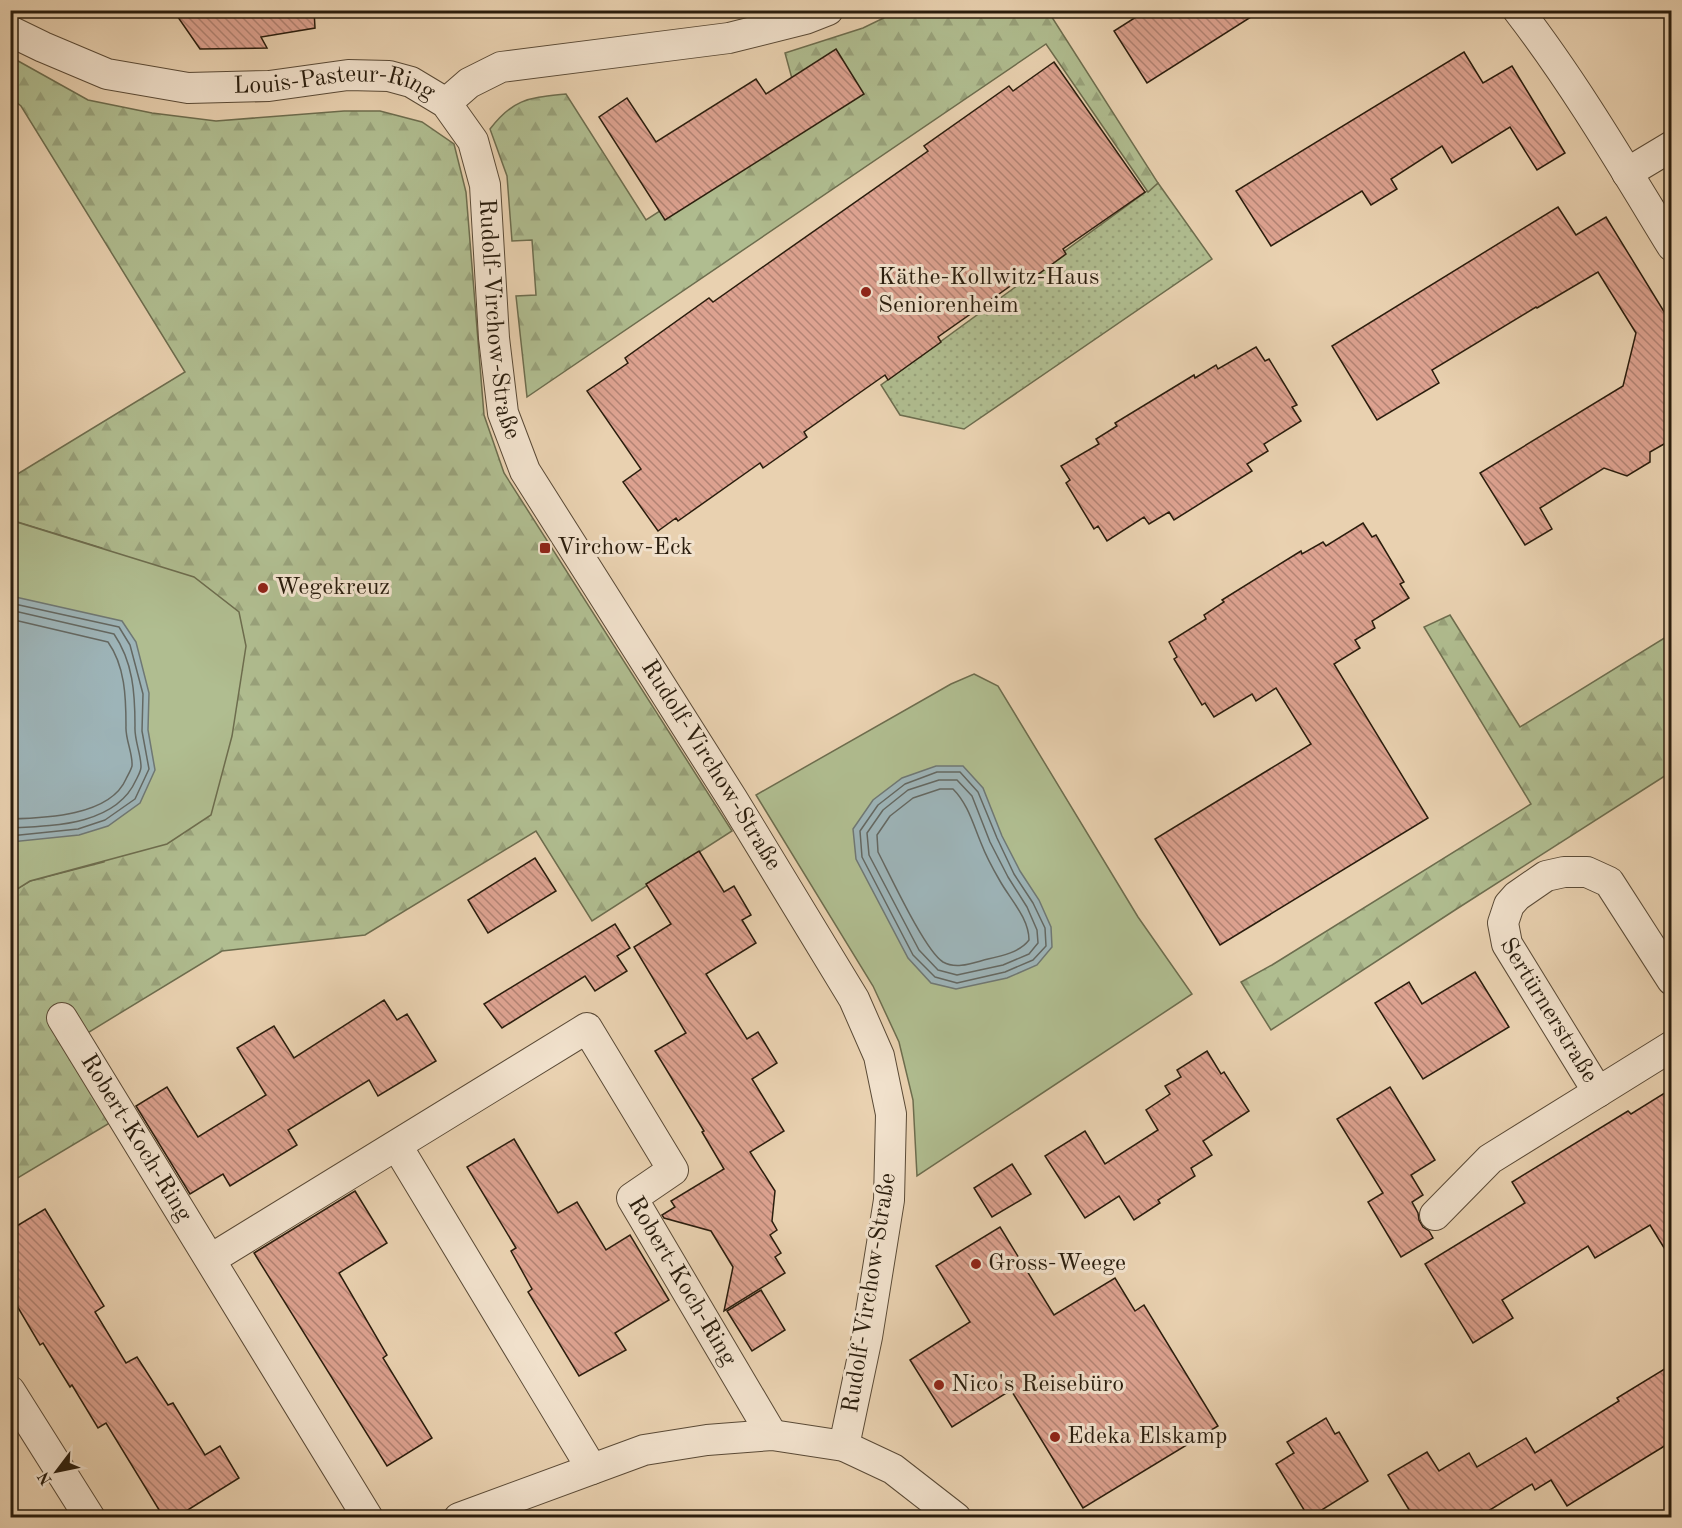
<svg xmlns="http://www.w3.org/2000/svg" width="1682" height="1528" font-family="'Old Standard TT',serif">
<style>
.grass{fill:url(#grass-dots);stroke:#6d6d4e;stroke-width:1.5}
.forest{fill:url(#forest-firs);stroke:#6d6d4e;stroke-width:1.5}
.park{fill:#b0bd90;stroke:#6d6d4e;stroke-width:1.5}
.water{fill:#9db4b8;stroke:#6f7874;stroke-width:1.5}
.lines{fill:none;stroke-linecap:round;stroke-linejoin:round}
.shore{stroke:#646862;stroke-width:1.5}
.building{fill:url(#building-back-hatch);stroke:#2a1d0d;stroke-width:1.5}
.minor-casing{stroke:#5a4a36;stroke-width:32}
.minor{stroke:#f1e1cc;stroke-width:30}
.poi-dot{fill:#8f2418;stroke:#f1e1cc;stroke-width:2}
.labels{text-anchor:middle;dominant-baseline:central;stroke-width:6;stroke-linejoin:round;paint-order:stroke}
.street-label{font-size:24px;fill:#2a1d0d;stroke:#f1e1cc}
.poi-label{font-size:24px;fill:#2a1d0d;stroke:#f1e1cc;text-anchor:start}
</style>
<defs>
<pattern id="grass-dots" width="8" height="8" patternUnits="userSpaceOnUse" patternTransform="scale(1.5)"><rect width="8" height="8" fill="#b0bd90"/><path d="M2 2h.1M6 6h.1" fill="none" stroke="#98a27b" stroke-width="1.8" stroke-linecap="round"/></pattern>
<pattern id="forest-firs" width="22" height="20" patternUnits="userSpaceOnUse" patternTransform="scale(1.5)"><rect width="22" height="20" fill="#b0bd90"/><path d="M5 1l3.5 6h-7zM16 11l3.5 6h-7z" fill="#98a27b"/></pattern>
<pattern id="building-back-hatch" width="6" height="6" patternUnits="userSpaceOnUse" patternTransform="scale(1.5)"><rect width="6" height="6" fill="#dda290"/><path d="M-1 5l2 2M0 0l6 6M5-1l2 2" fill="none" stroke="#b38374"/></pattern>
</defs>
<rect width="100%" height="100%" fill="#e9d1b0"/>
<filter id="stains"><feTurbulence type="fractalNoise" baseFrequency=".00333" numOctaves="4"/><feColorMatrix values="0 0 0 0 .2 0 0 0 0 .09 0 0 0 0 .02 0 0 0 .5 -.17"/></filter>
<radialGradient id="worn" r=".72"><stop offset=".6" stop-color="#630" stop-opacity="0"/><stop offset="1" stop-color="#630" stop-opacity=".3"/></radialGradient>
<polygon class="grass" points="1158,183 1212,259 964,429 900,415 881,385"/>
<g class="forest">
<path d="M898 11H1048L1158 183 1148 192 1046 44 527 397 516 296 536 295 532 240 512 241 507 176 490 129C514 98 529 98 566 94L646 220 803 119 785 53 863 28Z"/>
<polygon points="11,57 88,100 152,113 216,121 344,111 380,111 422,122 454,144 466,192 484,415 504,473 732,831 592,921 536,831 365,935 222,951 89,1032 72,1050 113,1121 11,1182 10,893 30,881 104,862 102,548 11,520 11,478 185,372 21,106 11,98"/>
<polygon points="1450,615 1520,727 1666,637 1672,645 1671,772 1455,910 1271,1030 1241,982 1272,965 1531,804 1424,627"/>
</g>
<g class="park">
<polygon points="10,520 194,577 239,612 246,646 232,736 211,815 167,844 30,881 11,893"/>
<polygon points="974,674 998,686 1138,917 1192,994 917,1176 913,1100 899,1042 873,986 756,795 951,684"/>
</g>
<g class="water">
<polygon points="11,596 122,621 136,642 149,693 148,730 155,770 140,803 108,826 79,835 11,842"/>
<polygon points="936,766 963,766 983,788 1002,836 1020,871 1039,900 1051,927 1052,947 1037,965 1007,978 956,989 931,983 908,958 856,859 853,829 873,800 902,778"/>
</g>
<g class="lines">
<g class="shore">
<polyline points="10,603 119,627 130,645 143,694 142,731 149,769 135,799 105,820 78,829 10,836"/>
<path d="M10 610 114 634C133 662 135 693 135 726 134 740 141 753 141 767 141 771 138 776 136 780 116 825 54 826 10 828"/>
<path d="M10 619 108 642C125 666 126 697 126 726 125 739 133 753 132 766 131 770 128 775 126 779 110 816 45 818 10 819"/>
<polygon points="937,772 960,772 978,792 997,838 1014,874 1033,903 1045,928 1046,946 1033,960 1005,972 957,983 935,977 913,955 862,857 860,831 878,805 905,784"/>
<polygon points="939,780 957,780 972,796 990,842 1008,877 1027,907 1037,930 1038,943 1029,954 1003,965 957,975 938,970 919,950 869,855 867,833 883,810 908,790"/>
<path d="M940 789H953C968 804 973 824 981 843 986 856 993 869 1000 881 1010 899 1029 918 1029 940 1020 952 1002 956 988 959 975 962 957 970 943 962 925 951 890 875 878 852L877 835 890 816 913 798Z"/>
</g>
</g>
<g class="building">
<polygon points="173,10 314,10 315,28 261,37 267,48 200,49"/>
<polygon points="1147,10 1262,10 1147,83 1114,31"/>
<polygon points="836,49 864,94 665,220 599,117 627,98 656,142 756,79 766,94"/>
<polygon points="1464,52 1483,83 1512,66 1565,153 1537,170 1510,127 1452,163 1442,146 1391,179 1397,189 1371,205 1362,191 1271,246 1236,191"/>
<polygon points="1054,62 1145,192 1063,249 1066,254 1022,286 1019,280 938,337 941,342 888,380 885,375 804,432 807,437 763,468 760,463 678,521 676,518 658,531 623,482 641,469 587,391 628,363 625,358 709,298 713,302 928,151 924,146 1009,86 1013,91"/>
<polygon points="1558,207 1576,235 1606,217 1671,323 1671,440 1650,452 1650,462 1627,476 1604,468 1540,508 1552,529 1525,545 1480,473 1623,386 1636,333 1598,272 1537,308 1536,307 1432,370 1439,383 1377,420 1332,346"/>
<polygon points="1256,347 1265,361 1269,359 1297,405 1292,407 1301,421 1264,444 1268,451 1247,464 1252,471 1174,520 1169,512 1149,524 1144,517 1107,541 1098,526 1094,529 1066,483 1070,480 1061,466 1099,444 1096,439 1117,426 1115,423 1194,375 1195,378 1216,365 1218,369"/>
<polygon points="1363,523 1372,537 1376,535 1404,582 1400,584 1409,598 1372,621 1375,628 1355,640 1360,648 1334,664 1428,818 1220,945 1155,839 1311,744 1276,688 1256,701 1252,694 1214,717 1205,703 1202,705 1174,659 1177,657 1169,642 1206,619 1204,615 1224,602 1222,600 1301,551 1302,554 1323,542 1326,546"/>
<polygon points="699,851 724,892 734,886 751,915 742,920 756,943 706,974 747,1039 758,1032 777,1063 752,1079 784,1131 750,1152 775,1191 772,1221 777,1230 770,1235 781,1253 775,1257 785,1273 724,1311 733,1267 711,1231 664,1218 662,1215 675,1207 671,1201 724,1169 702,1132 704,1131 655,1051 686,1033 634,947 671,924 646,884"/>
<polygon points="535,858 556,891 488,933 468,900"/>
<polygon points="615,924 630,948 617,956 627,971 595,991 585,976 502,1028 484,1004"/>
<polygon points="1475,972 1509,1027 1423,1079 1375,1003 1409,982 1422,1004"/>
<polygon points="384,1000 397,1020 407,1014 436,1061 378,1096 369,1080 288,1130 297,1145 230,1186 223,1174 190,1194 136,1106 167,1087 198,1137 266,1095 237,1048 274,1026 294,1058"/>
<polygon points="1207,1051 1221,1074 1224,1072 1249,1111 1203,1141 1212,1155 1191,1168 1195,1176 1158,1200 1160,1203 1134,1220 1119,1196 1085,1218 1045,1156 1085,1131 1105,1164 1158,1130 1146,1110 1170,1094 1165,1086 1181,1077 1177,1070"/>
<polygon points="1390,1087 1435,1160 1411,1175 1423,1195 1412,1202 1418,1213 1419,1220 1423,1227 1429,1231 1433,1238 1401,1257 1368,1202 1383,1193 1337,1119"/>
<polygon points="1671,1089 1671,1259 1650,1225 1595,1258 1588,1246 1502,1300 1513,1318 1473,1343 1425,1264 1525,1203 1512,1182 1628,1111 1631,1114"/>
<polygon points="514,1139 558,1213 577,1202 606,1250 630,1235 669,1300 615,1333 626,1350 579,1376 528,1292 532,1289 511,1251 516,1248 467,1167"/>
<polygon points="1012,1164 1031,1194 992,1217 974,1188"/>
<polygon points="355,1191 387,1243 339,1273 387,1355 383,1358 432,1438 387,1466 254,1253"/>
<polygon points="45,1209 104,1306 95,1312 126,1363 137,1357 168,1405 173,1403 205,1455 220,1446 239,1478 175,1518 164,1518 106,1423 98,1428 72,1385 70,1387 43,1343 40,1345 10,1294 10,1230"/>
<polygon points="1000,1227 1054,1315 1115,1278 1135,1311 1144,1305 1218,1426 1083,1508 1011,1390 952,1427 910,1360 970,1322 936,1266"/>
<polygon points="761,1290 785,1330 752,1351 727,1311"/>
<polygon points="1671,1365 1671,1442 1567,1506 1551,1480 1535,1490 1532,1484 1477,1518 1414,1518 1388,1475 1427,1452 1439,1471 1469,1453 1477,1467 1526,1438 1535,1453 1619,1401 1617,1398"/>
<polygon points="1326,1418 1335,1434 1339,1432 1368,1481 1309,1518 1276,1464 1294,1453 1287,1442"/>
</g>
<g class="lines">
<g class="minor-casing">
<g id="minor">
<path d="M1518 10C1575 84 1623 166 1672 246"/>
<path id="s1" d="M10 31 43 47 107 74 188 88 269 86 348 75 389 76 411 82 446 103 473 141 485 185 494 338 503 413 525 471 733 800 854 999 879 1056 891 1114 889 1200 867 1337 844 1446"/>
<polyline points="446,103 469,83 501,67 729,38 805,19 828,10"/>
<polyline points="1627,173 1672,146"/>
<path id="s2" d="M1672 980 1609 882 1587 872H1564L1546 876 1517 896 1509 905 1503 923 1507 944 1598 1092 1672 1046"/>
<path id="s3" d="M62 1018 368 1518"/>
<polyline points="397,1146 592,1469"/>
<polyline points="1435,1215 1490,1159 1598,1092"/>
<path id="s4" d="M211 1259 587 1028 673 1170 632 1198 772 1435"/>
<polyline points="10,1391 90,1518"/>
<polyline points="459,1518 644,1450 707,1440 772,1435 844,1446 893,1469 956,1518"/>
</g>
</g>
<use href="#minor" class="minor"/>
</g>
<g class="poi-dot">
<circle cx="866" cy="292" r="6"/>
<rect x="539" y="542" width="12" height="12" rx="3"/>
<circle cx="263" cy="588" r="6"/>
<circle cx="976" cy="1264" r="6"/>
<circle cx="939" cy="1385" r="6"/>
<circle cx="1055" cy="1437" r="6"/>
</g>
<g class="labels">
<g class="street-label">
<text stroke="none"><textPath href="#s1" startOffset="336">Louis-Pasteur-Ring</textPath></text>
<text stroke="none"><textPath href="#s1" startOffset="681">Rudolf-Virchow-Straße</textPath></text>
<text stroke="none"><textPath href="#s1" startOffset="1185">Rudolf-Virchow-Straße</textPath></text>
<text stroke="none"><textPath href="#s2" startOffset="348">Sertürnerstraße</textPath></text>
<text stroke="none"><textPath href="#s3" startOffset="141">Robert-Koch-Ring</textPath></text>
<text stroke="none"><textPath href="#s4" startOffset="754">Robert-Koch-Ring</textPath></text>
<text transform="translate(870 1293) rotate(-81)">Rudolf-Virchow-Straße</text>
</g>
<g class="poi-label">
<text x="878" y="278">Käthe-Kollwitz-Haus<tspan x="878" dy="28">Seniorenheim</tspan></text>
<text x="557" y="548">Virchow-Eck</text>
<text x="275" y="588">Wegekreuz</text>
<text x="988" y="1264">Gross-Weege</text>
<text x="951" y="1385">Nico's Reisebüro</text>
<text x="1067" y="1437">Edeka Elskamp</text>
</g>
</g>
<rect width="1682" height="1528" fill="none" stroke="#e9d1b0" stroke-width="36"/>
<rect x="12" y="12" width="1658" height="1504" fill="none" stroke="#2a1d0d" stroke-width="3"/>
<rect x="18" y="18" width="1646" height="1492" fill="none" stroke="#2a1d0d" stroke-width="1.5"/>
<g transform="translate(57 1471) rotate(238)" stroke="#f1e1cc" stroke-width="4.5" paint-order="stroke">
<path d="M0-4.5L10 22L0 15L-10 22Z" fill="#2a1d0d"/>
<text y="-9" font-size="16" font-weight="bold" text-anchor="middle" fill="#2a1d0d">N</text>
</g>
<rect width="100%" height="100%" filter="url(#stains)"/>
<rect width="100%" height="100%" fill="url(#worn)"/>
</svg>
